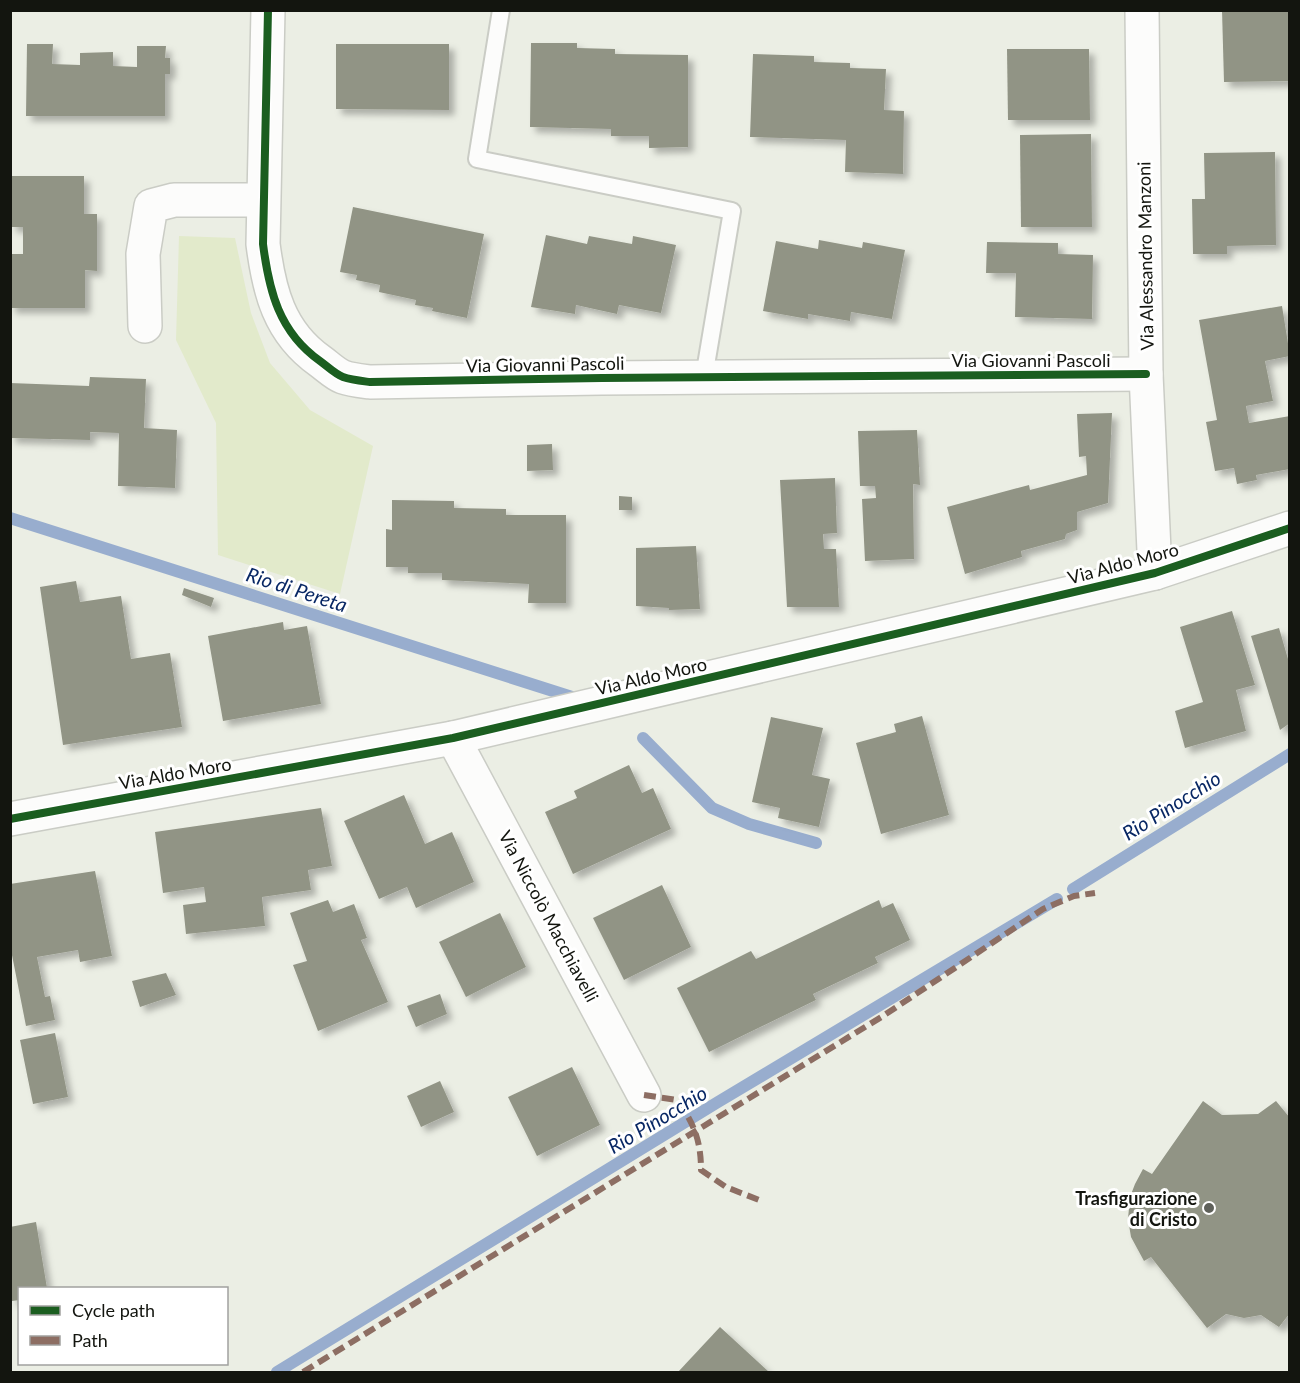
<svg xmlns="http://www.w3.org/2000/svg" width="1300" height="1383" font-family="Lato,sans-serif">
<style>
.green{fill:#e2eacb}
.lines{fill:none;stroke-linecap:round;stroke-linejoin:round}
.stream{stroke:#98adce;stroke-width:12}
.building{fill:#919485;filter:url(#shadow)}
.service-casing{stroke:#caccc5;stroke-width:20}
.minor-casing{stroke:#caccc5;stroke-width:36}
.secondary-casing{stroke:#caccc5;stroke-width:36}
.service{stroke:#fcfcfb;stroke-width:16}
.minor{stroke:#fcfcfb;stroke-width:33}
.secondary{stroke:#fcfcfb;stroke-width:33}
.quiet{stroke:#8d6e63;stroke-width:6;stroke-dasharray:12 6;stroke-linecap:butt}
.cycleway-casing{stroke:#fff;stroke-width:11}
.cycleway{stroke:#1b5e20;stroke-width:8}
.poi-dot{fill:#5f615a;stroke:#fff;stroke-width:2}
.labels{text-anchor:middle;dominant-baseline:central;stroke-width:6;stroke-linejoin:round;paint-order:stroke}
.street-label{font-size:18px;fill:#13150f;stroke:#fff}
.poi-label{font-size:18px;font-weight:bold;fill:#13150f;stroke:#fff;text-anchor:end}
.water-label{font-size:20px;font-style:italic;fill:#082764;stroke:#fff}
</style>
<defs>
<filter id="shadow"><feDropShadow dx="5.5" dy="5.5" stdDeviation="3" flood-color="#0004"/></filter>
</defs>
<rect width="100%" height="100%" fill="#ebeee4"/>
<polygon class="green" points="179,236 235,238 251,313 270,363 310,410 373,446 340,594 218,555 216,423 176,340"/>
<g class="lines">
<g class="stream">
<polyline points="10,518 572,697"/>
<polyline points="643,738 712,808 749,824 816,843"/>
<polyline points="1073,889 1290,754"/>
<polyline points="277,1372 718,1102 1057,899"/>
</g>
</g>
<g class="building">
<polygon points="1222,10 1290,10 1290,81 1224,82"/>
<polygon points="531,43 577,43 577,48 615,49 615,54 688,55 688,147 649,148 649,136 611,136 611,129 530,127"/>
<polygon points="27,44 53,44 52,64 80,65 80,53 113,52 113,66 137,67 137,46 166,46 165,58 170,58 170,74 165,74 165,116 26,116"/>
<polygon points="336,44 449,44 449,110 336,109"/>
<polygon points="1007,49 1089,49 1090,120 1008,120"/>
<polygon points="753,54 814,56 814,62 850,63 850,68 886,69 884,110 904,111 903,174 845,172 846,140 750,137"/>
<polygon points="1091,134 1092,227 1021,227 1020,135"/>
<polygon points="1275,152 1276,245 1227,246 1227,254 1193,254 1192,199 1205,199 1204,153"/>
<polygon points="11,176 84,176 84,214 97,214 97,271 85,270 85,308 10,308 10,254 23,254 23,227 11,227"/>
<polygon points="353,207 484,234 467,318 432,311 433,308 415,305 416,300 379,292 380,285 356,280 357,275 340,272"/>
<polygon points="546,235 587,244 589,236 632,244 633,236 676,245 661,313 619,305 617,314 576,305 575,314 531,307"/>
<polygon points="819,240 862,248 863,242 905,250 892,319 851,312 850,321 808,314 808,319 763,311 776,241 818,249"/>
<polygon points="987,242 1058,243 1058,254 1093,255 1092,319 1015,317 1016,273 986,273"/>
<polygon points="1282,306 1290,356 1265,361 1273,401 1246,406 1249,423 1290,416 1290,469 1256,475 1257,480 1237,484 1234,468 1215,471 1206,422 1217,420 1199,320"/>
<polygon points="90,377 146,379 144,428 177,430 175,488 118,486 119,433 90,432 90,440 10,438 10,383 89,386"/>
<polygon points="1112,413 1108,503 1077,512 1077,530 1066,534 1065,539 1021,551 1022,557 965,574 947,507 1029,485 1030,490 1087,475 1086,456 1079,457 1077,414"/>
<polygon points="917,430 920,485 913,484 914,559 865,561 862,499 876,498 875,486 860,486 858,431"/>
<polygon points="552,444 553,470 527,471 527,445"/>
<polygon points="835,478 837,533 823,534 824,549 836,549 839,607 787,607 780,480"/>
<polygon points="619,496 632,497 632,510 619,510"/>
<polygon points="392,500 454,501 454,508 506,509 506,515 566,515 566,603 528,603 529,584 442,580 442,573 408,573 408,567 386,567 386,529 392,530"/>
<polygon points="696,546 700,609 669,610 669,608 636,606 636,548"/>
<polygon points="76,581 80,602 121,596 131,659 170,653 182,727 63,745 40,587"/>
<polygon points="184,588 214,598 211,607 182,595"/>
<polygon points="1232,611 1255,685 1236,690 1246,731 1185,748 1175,711 1203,702 1180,627"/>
<polygon points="283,622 284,630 307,626 321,704 223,721 208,636"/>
<polygon points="1279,628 1290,666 1290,723 1280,730 1251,636"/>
<polygon points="922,716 949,815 881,834 856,743 896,732 894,724"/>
<polygon points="771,717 823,728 812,775 830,779 819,827 778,818 780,808 752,802"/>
<polygon points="629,765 642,793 653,788 671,829 573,874 545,812 577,798 574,791"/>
<polygon points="404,795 425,844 452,832 474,882 416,908 407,887 379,899 344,821"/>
<polygon points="321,808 332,866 308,870 311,890 262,897 265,926 186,934 183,905 206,902 204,887 163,893 155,832"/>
<polygon points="95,871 112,956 80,962 78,950 37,957 45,997 50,996 55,1020 26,1026 10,945 10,884"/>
<polygon points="662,885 691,947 624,980 593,918"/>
<polygon points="328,900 333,912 354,904 367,938 361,940 388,1002 318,1031 293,965 307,961 290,913"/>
<polygon points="879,900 882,908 893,903 910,940 875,957 878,963 813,994 816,1000 709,1052 677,988 751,951 756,959"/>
<polygon points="500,913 526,967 466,997 439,942"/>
<polygon points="166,973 176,995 140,1007 132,981"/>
<polygon points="440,994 447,1014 416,1027 407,1006"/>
<polygon points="55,1033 68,1097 33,1104 20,1040"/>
<polygon points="572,1067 600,1125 537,1156 508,1097"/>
<polygon points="440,1081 454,1112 421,1127 407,1096"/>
<polygon points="1203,1101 1222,1115 1258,1114 1276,1101 1290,1118 1290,1313 1279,1327 1261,1315 1244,1318 1226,1314 1207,1328 1151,1257 1144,1261 1131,1237 1128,1219 1130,1197 1135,1184 1143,1169 1152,1174"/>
<polygon points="36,1222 47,1288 20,1288 20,1300 12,1301 10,1227"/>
<polygon points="720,1327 769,1372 678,1372"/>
</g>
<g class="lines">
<g class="service-casing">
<polyline id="service" points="501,10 477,159 732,211 704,377"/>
</g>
<g class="minor-casing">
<g id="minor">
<path d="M268 10 263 244C269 291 279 332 320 361 327 366 335 374 343 377 351 380 362 381 370 382L602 378 1146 374"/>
<polyline points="1142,10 1146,374 1155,573"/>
<polyline points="145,326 143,254 151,206 174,200 263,200"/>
<polyline points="453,738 644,1095"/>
</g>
</g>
<g class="secondary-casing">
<polyline id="secondary" points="10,819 453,738 1155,573 1290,528"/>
</g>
<use href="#service" class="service"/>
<use href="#minor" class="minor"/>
<use href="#secondary" class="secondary"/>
<g class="quiet">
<path d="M644 1095 677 1100C694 1123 701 1141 701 1170L726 1187 759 1200"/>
<polyline points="303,1372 883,1016 1043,909 1074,896 1095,893"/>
</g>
<g class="cycleway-casing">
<g id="cycleway">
<path d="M268 10 263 244C269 291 279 332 320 361 327 366 335 374 343 377 351 380 362 381 370 382L602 378 1146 374"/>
<polyline points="10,819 453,738 1155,573 1290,528"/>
</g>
</g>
<use href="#cycleway" class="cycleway"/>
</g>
<circle class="poi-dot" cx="1209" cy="1208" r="6"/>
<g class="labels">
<g class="street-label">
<text transform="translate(1145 256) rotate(-91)">Via Alessandro Manzoni</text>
<text x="1031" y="360">Via Giovanni Pascoli</text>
<text transform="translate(545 364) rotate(-1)">Via Giovanni Pascoli</text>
<text transform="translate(1123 563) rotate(-15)">Via Aldo Moro</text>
<text transform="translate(651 676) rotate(-13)">Via Aldo Moro</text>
<text transform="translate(175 773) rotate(-10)">Via Aldo Moro</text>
<text transform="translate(549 916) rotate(62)">Via Niccolò Macchiavelli</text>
</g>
<g class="poi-label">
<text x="1197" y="1198">Trasfigurazione<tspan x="1197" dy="21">di Cristo</tspan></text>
</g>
<g class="water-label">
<text transform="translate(297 589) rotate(18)">Rio di Pereta</text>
<text transform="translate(1171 805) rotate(-32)">Rio Pinocchio</text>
<text transform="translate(657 1119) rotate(-31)">Rio Pinocchio</text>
</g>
</g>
<rect width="1300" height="1383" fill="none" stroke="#13150f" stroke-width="24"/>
<rect x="18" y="1287" width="210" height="78" fill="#ffffff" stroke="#a1a19f" stroke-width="1.5"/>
<rect x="30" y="1306" width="30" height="9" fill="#1b5e20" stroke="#a1a19f" stroke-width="1.5"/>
<text x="72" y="1317" font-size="18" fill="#13150f">Cycle path</text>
<rect x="30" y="1336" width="30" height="9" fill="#8d6e63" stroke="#a1a19f" stroke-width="1.5"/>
<text x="72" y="1347" font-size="18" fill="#13150f">Path</text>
</svg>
